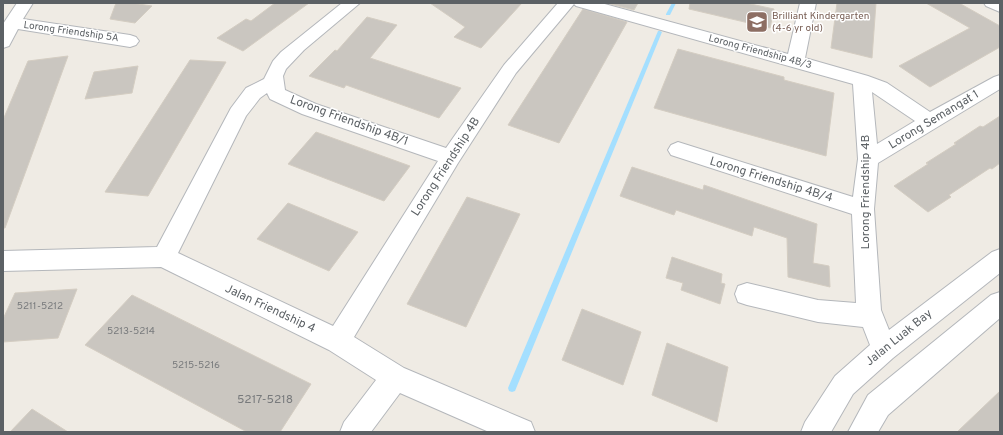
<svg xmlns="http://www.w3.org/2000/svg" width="1003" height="435" font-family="Overpass,sans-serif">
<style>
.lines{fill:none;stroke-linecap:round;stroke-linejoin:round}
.stream{fill:#a4dfff;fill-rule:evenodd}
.building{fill:#cac6c0;stroke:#d4cdc2}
.minor-casing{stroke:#b4b7bb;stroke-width:2}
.minor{fill:#fff;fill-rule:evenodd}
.labels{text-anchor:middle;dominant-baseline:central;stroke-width:3;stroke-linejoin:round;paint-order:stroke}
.far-education-label{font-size:10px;fill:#785e54;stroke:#fff;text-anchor:start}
.far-street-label{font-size:10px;fill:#5c6165;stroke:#fff}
.number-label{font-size:10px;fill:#787a7c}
.street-label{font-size:12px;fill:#5c6165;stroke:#fff}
.near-number-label{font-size:12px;fill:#787a7c}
</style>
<rect width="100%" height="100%" fill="#efebe4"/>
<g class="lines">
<g class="stream">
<polygon points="672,3 676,3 670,15 666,15 666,14"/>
<polygon points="658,31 660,31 662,32 515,391 512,392 509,391 508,388"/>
</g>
</g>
<g class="building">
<polygon points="116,3 132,3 152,6 135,23 110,19"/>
<polygon points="275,3 309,3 243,51 217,38 246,19 251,21"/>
<polygon points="430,3 522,3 481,48 454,37 465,27"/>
<polygon points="607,3 638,3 634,10"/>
<polygon points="690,3 746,3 774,9 770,28 689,9"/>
<polygon points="837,3 876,3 872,58 831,48"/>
<polygon points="926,3 959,3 1000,26 1000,47 930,87 899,66 970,28"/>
<polygon points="583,9 627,22 559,143 508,125"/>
<polygon points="367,17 397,25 370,58 461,88 439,118 346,85 344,88 309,76 335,50 337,51"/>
<polygon points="678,49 784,77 784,80 834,93 826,156 654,108"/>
<polygon points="68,56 5,228 3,228 3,120 28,61"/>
<polygon points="190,60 226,62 148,196 105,192"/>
<polygon points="138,66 132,93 85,99 94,72"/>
<polygon points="1000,116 1000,163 992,169 990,168 949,195 951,197 928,212 894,186 928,164 926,163 956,144 954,143 980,126 983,127"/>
<polygon points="316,132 410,166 384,201 288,164"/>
<polygon points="632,167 703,190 704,185 817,224 813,263 829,266 830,287 788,277 787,238 754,227 752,236 676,210 674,215 620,196"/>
<polygon points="467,197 520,214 466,327 407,304"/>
<polygon points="288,203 358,232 329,271 257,239"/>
<polygon points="672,257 722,274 721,283 725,284 720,304 681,290 683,283 666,278"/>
<polygon points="77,289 58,338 3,342 3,319 15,293"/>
<polygon points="132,295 311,384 280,432 247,432 85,345"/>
<polygon points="582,309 641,332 623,385 562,360"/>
<polygon points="667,343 728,367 717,422 652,395"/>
<polygon points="1000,391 1000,432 957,432"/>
<polygon points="32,409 68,432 10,432"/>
</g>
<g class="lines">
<g class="minor-casing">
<g id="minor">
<polygon points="17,3 33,3 23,19 130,35 136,37 139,41 136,45 130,47 18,29 9,46 3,48 3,24"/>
<path d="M342 3H360L304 50 286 69 283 76 285 90 316 104 446 148 504 65 558 3H601L788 54 800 3H816L805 58 868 76 887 83 930 112 994 77 1000 75V89L878 163 874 209 881 310 889 330 992 252 1000 249V273L893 358 853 394 831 432H801L805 422 835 376 870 345 863 327 818 322 747 305 738 302 735 294 738 286 747 283 818 300 856 303 852 214 671 155 668 150 671 145 678 142 853 197 858 159 853 84 576 6 574 4 516 73 458 163 354 337 404 368 531 422 535 432H489L400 393 371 432H340L344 422 376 380 329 350 161 267 3 271V251L157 247 231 108 246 88 264 79 273 61 281 52ZM872 92 915 121 877 144ZM267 93 270 99 302 114 438 161 333 326 178 253 246 116 260 98Z"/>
<polygon points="984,3 1000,3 1000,12 986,6"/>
<polygon points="1000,292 1000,318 888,415 878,432 848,432 868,395 991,295"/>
</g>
</g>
<use href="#minor" class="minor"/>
</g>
<defs>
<g id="school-square" transform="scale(1.15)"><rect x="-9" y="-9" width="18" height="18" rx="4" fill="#8d6e63" stroke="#fff"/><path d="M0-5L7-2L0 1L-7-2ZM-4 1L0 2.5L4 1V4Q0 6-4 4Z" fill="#fff"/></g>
</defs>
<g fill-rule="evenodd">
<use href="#school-square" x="757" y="22"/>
</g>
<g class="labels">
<g class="far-education-label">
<text x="772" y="16">Brilliant Kindergarten<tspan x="772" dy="12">(4-6 yr old)</tspan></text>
</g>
<g class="far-street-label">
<text transform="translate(71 32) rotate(8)">Lorong Friendship 5A</text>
<text transform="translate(760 52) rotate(15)">Lorong Friendship 4B/3</text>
</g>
<g class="number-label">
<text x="40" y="306">5211-5212</text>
<text x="131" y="331">5213-5214</text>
<text x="196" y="365">5215-5216</text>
</g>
<g class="street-label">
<text transform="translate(934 120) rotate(-31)">Lorong Semangat 1</text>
<text transform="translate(349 121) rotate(20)">Lorong Friendship 4B/1</text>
<text transform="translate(446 167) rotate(-57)">Lorong Friendship 4B</text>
<text transform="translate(771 180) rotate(17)">Lorong Friendship 4B/4</text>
<text transform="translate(866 192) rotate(-90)">Lorong Friendship 4B</text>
<text transform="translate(270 309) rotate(25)">Jalan Friendship 4</text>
<text transform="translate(899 338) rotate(-39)">Jalan Luak Bay</text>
</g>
<g class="near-number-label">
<text x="265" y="400">5217-5218</text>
</g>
</g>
<rect width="1003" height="435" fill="none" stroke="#5c6165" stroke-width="8"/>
</svg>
